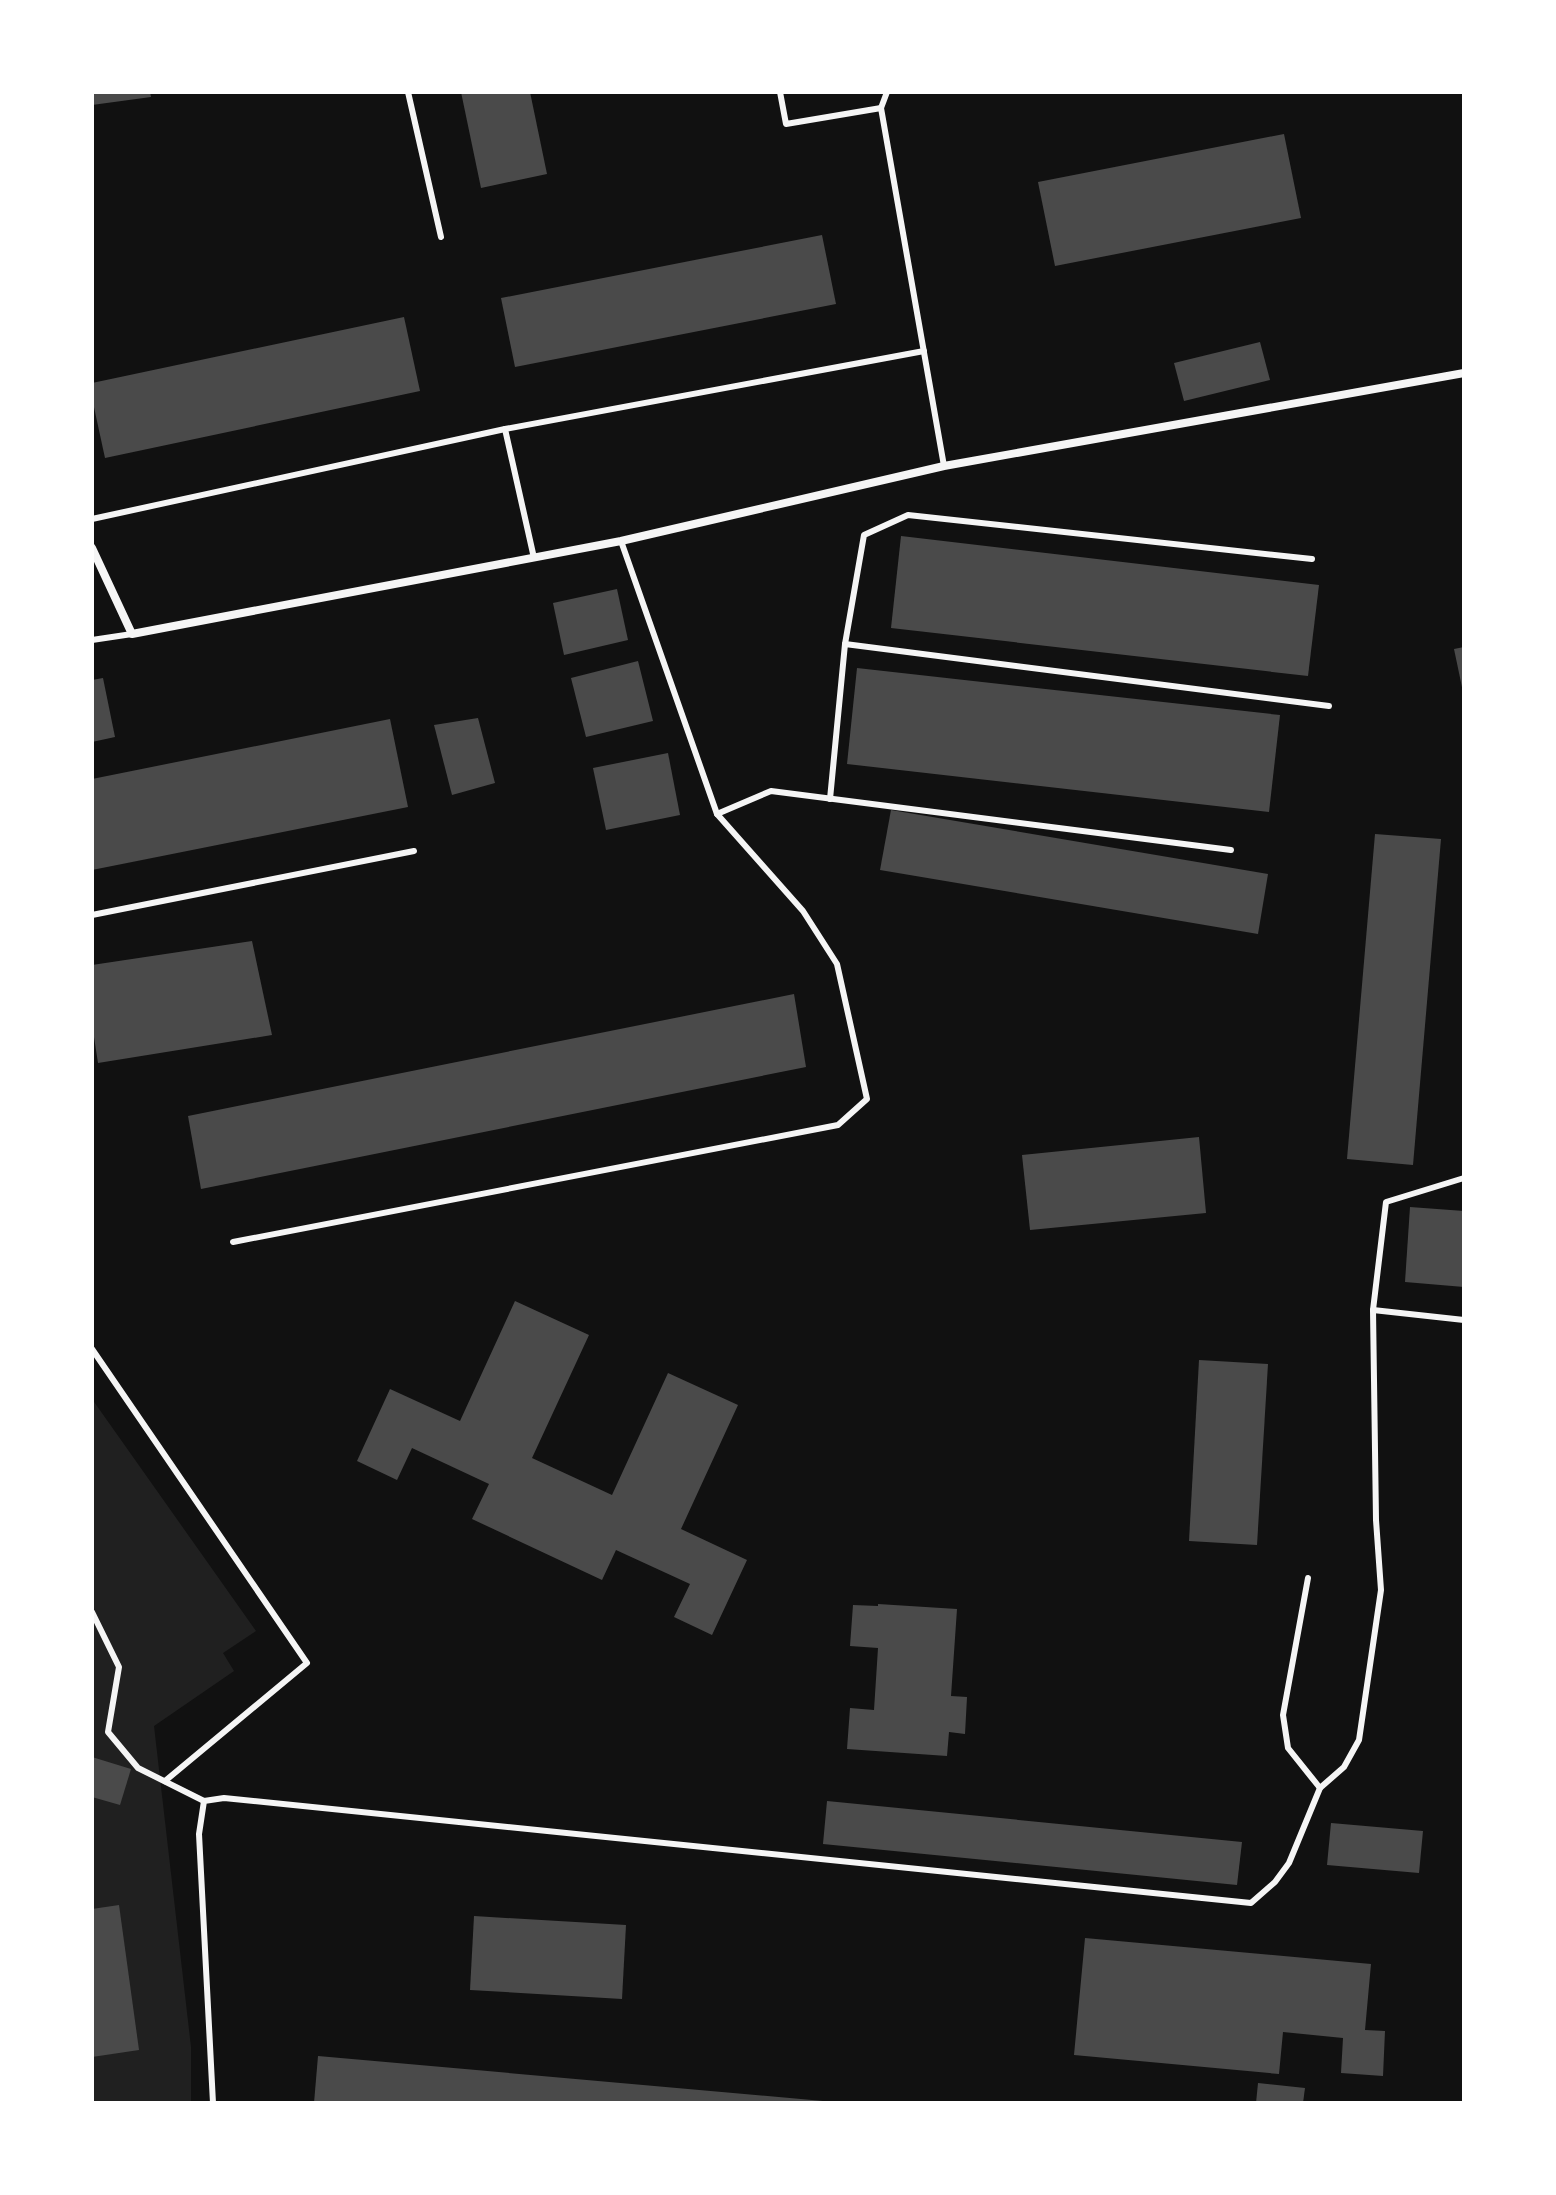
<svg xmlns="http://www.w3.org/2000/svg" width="1556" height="2195" font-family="'Noto Sans',sans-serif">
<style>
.green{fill:#202020}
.building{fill:#4a4a4a}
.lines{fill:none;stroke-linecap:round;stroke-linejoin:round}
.service{stroke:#f5f5f5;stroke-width:6}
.minor{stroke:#f5f5f5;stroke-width:8}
</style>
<rect width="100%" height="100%" fill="#111"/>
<polygon class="green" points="92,1399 256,1631 223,1653 234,1671 154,1726 191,2047 191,2103 92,2103"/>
<g class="building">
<polygon points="92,92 150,92 151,97 92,105"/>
<polygon points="461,92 530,92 547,174 481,188"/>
<polygon points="1284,134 1301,218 1055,266 1038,182"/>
<polygon points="822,235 836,304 515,367 501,298"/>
<polygon points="404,317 420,391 105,458 92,398 92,383"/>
<polygon points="1260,342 1270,380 1184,401 1174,363"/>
<polygon points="901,536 1319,585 1308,676 891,628"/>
<polygon points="617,589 628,640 564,655 553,603"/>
<polygon points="1464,647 1464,692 1463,692 1454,649"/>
<polygon points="638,661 653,721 586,737 571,678"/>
<polygon points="857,668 1280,715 1269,812 847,764"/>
<polygon points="103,678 115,737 92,742 92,680"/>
<polygon points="478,718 495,783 452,795 434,725"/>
<polygon points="390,719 408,807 92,870 92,779"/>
<polygon points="668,753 680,815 606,830 593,768"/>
<polygon points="891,810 1268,874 1258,934 880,870"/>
<polygon points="1375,834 1441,839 1413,1165 1347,1159"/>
<polygon points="252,941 272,1035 98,1063 92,1024 92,965"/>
<polygon points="794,994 806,1067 201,1189 188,1116"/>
<polygon points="1199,1137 1206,1213 1030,1230 1022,1155"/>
<polygon points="1410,1207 1464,1211 1464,1287 1405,1282"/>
<polygon points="515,1301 589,1335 532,1458 612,1495 668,1373 738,1405 681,1529 747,1560 712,1635 674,1617 690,1584 616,1550 602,1580 472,1519 489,1484 412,1448 397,1480 357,1461 390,1389 460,1421"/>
<polygon points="1199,1360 1268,1364 1257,1545 1189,1541"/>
<polygon points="878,1604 957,1609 951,1696 967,1697 965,1734 949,1732 947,1756 847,1749 850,1708 874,1710 878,1648 850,1646 853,1605 878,1606"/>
<polygon points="92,1757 131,1769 120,1805 92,1797"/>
<polygon points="827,1801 1242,1842 1237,1885 823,1844"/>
<polygon points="1331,1823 1423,1831 1419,1873 1327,1865"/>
<polygon points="119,1905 139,2050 92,2057 92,1909"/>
<polygon points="474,1916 626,1925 622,1999 470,1990"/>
<polygon points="1085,1938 1371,1964 1365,2030 1385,2031 1383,2076 1341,2073 1343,2038 1283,2032 1279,2074 1074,2055"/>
<polygon points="318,2056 823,2101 823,2103 314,2103"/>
<polygon points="1258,2083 1305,2088 1303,2103 1256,2103"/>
</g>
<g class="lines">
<g class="service">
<polyline points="408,92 441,237"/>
<polyline points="780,92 786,124 881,108 944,466"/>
<polyline points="881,108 887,92"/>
<polyline points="505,429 534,558"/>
<polyline points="92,519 505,429 924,351"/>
<polyline points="92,640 132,634"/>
<polyline points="845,644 864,535 908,515 1312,559"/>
<polyline points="830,799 845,644 1329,706"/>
<polyline points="717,814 771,791 1231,850"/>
<polyline points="92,915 414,851"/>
<polyline points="233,1242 838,1125 867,1099 837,964 803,911 717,814 621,541"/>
<polyline points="1373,1310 1464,1320"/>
<polyline points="92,1349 307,1663 165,1781"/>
<polyline points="1308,1578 1283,1715 1288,1748 1320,1788"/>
<polyline points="92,1612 119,1667 108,1732 138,1768 204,1801"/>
<polyline points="213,2103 199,1834 204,1801 224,1798 1251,1903 1275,1882 1289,1863 1320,1788 1344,1767 1359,1740 1381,1590 1376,1520 1373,1310 1386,1202 1464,1178"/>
</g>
<polyline class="minor" points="92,548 132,634 621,541 944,466 1464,373"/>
</g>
<rect width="1556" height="2195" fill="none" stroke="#ffffff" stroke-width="188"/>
</svg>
